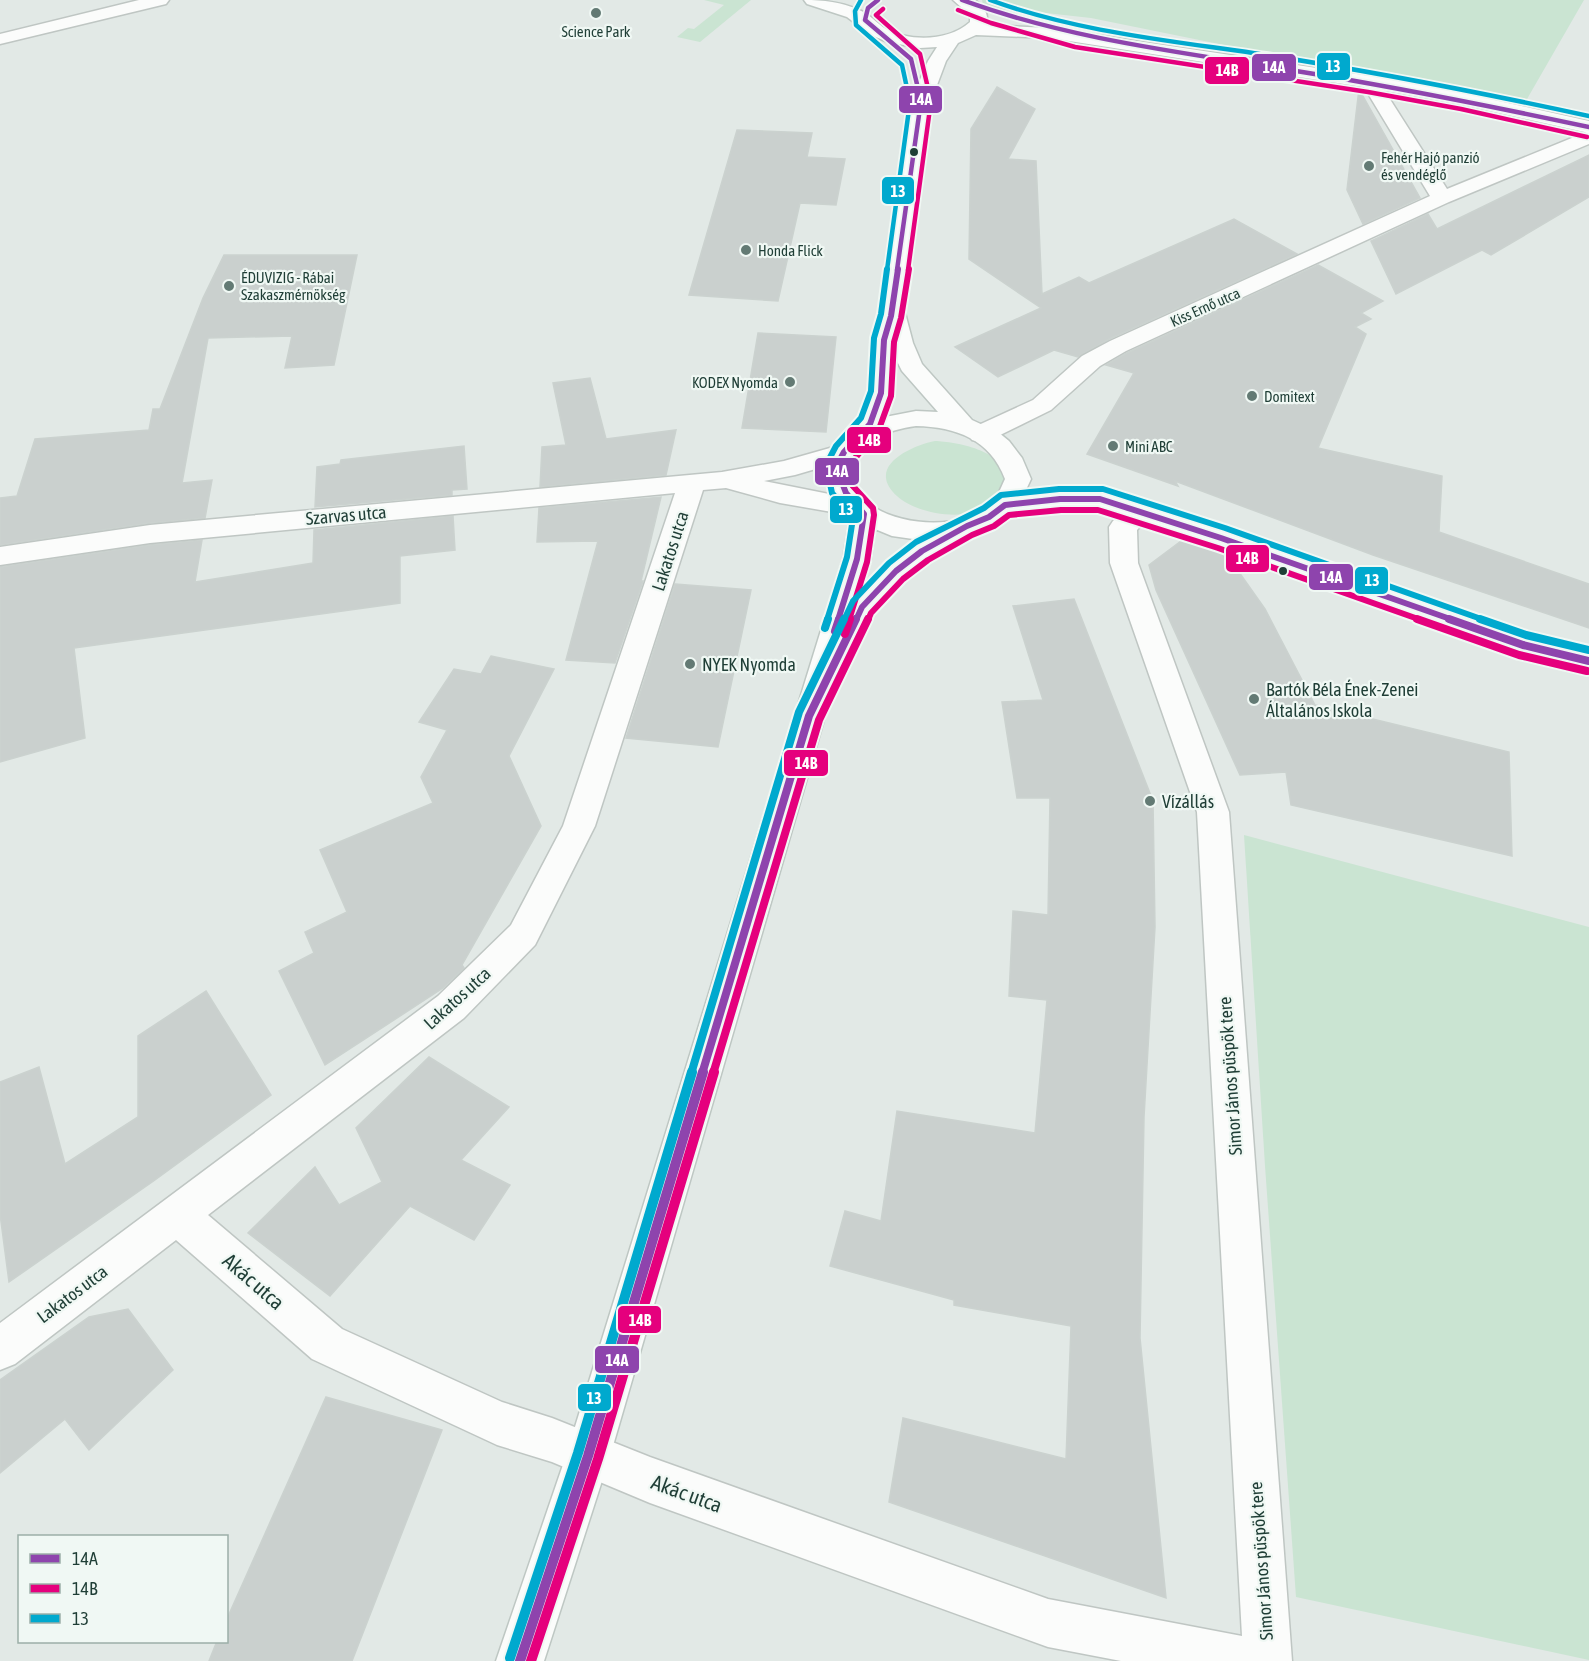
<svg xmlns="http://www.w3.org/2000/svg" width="1589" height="1661" font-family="'Asap Condensed',sans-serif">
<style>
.green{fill:#cae4d2}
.building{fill:#cad0ce;stroke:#cbd2cf;stroke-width:1.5}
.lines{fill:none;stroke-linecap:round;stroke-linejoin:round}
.street-casing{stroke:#bfc6c3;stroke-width:3}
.secondary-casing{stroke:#bec7c3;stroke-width:3}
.street{fill:#fbfcfb;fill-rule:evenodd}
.secondary{fill:#fbfcfb;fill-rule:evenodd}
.bus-1-far3-casing{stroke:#f0f8f4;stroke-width:8}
.bus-1-far2-casing{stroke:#f0f8f4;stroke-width:10}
.bus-1-far1-casing{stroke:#f0f8f4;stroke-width:12}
.bus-1-casing{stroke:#f0f8f4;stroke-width:14}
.bus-2-far3-casing{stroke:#f0f8f4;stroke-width:8}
.bus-2-far2-casing{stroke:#f0f8f4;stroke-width:10}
.bus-2-far1-casing{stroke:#f0f8f4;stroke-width:12}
.bus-2-casing{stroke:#f0f8f4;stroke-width:14}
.bus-3-far3-casing{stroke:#f0f8f4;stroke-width:8}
.bus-3-far2-casing{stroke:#f0f8f4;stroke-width:10}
.bus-3-far1-casing{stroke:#f0f8f4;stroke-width:12}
.bus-3-casing{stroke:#f0f8f4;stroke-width:14}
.bus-1-far3{stroke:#8e44ad;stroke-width:4.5}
.bus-1-far2{stroke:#8e44ad;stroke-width:6}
.bus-1-far1{stroke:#8e44ad;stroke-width:8}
.bus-1{stroke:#8e44ad;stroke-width:10}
.bus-2-far3{stroke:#e5007d;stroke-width:4.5}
.bus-2-far2{stroke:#e5007d;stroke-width:6}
.bus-2-far1{stroke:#e5007d;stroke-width:8}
.bus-2{stroke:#e5007d;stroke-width:10}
.bus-3-far3{stroke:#00a9ce;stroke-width:4.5}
.bus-3-far2{stroke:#00a9ce;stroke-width:6}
.bus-3-far1{stroke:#00a9ce;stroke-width:8}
.bus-3{stroke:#00a9ce;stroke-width:10}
.poi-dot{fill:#637a74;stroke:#f0f8f4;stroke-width:2}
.bus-dot{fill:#1f3e36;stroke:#f0f8f4;stroke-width:2}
.labels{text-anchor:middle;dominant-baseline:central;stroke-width:4.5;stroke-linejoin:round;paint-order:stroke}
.far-poi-label{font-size:15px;fill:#1f3e36;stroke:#f0f8f4;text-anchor:start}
.far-street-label{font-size:15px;fill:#1f3e36;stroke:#f0f8f4}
.street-label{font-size:18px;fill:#1f3e36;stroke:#f0f8f4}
.poi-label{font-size:18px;fill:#1f3e36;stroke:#f0f8f4;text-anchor:start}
.near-street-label{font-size:21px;fill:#1f3e36;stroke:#f0f8f4}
.line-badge{stroke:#f0f8f4;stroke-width:2}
.badge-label{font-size:16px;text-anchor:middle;font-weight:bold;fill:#fff}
</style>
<rect width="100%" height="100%" fill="#e2e9e6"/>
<g class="green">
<polygon points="704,0 751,0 700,42 677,37 688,28 694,29 724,5"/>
<polygon points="982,0 1584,0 1523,106 1091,18 1028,11 984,9"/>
<path d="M935 441C958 442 1017 452 1003 489 989 526 921 518 897 496 865 467 910 446 935 441Z"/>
<polygon points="1244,835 1589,927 1589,1660 1296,1597 1265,1166"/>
</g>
<g class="building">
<polygon points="997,87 1035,109 1008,159 1036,161 1042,294 1079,277 1089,283 1234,219 1297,254 1109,339 1078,357 1054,350 998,377 955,347 1041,308 969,259 971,129"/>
<polygon points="1359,89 1420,198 1363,224 1347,190"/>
<polygon points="737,130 812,133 807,157 845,159 836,205 800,203 778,301 689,295"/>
<polygon points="1589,155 1589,197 1491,255 1482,250 1396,294 1371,241 1428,214 1437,229"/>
<polygon points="224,255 357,255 334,365 285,368 292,336 208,338 182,483 212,480 205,518 150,523 0,545 0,498 17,496 35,439 149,430 153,409 160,409 203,298"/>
<polygon points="1318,265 1383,301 1361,313 1371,319 1355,327 1366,334 1318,448 1442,476 1439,532 1589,584 1589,628 1373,555 1175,481 1178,486 1087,454 1134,373 1106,365 1127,353"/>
<polygon points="758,333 836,337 826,432 742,428"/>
<polygon points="590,378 606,439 676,430 666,475 540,487 542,447 566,445 553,383"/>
<polygon points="464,446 467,489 452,490 452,495 315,507 317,467 340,464 341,460"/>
<polygon points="661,497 641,581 643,581 615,663 566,660 598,541 537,542 539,508"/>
<polygon points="453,516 455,550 400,556 400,603 74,648 85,738 0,762 0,567 150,545 202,540 195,582 313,563 314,530"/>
<polygon points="1185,538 1224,551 1265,609 1315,705 1509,752 1512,856 1291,805 1286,772 1240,775 1156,590 1149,565"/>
<polygon points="675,584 751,590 718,747 626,738"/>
<polygon points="1074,599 1153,801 1155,927 1144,1117 1140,1338 1166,1598 889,1502 903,1418 1066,1459 1071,1326 954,1305 954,1300 830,1266 845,1211 881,1221 897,1111 1035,1133 1047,1000 1009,996 1013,911 1048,915 1050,798 1017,798 1002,702 1043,700 1013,606"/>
<polygon points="491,656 554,669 509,756 541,826 462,965 464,968 443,988 325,1065 279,971 314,953 305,932 347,912 320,850 433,803 421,777 447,730 419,722 454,669 481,674"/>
<polygon points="206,991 271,1095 155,1180 9,1282 0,1214 0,1082 39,1067 65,1164 138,1117 138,1036"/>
<polygon points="429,1057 509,1107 461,1160 510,1185 474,1240 410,1206 330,1296 248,1233 315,1167 339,1205 382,1182 356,1128"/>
<polygon points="128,1309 173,1370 89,1450 65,1419 0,1473 0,1380 89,1317"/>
<polygon points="326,1397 442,1430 352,1661 209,1661 217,1641 226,1641 226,1621"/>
</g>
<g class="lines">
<g class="street-casing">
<g id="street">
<polygon points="139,0 169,0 166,4 0,44 0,34"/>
<polygon points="1370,76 1377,78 1379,82 1447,189 1589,131 1589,144 1449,202 1126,351 1100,366 1051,410 990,440 981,442 972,440 968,434 972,428 1033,400 1082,356 1110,341 1430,196 1361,82 1363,78"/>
<polygon points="844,444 853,446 857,452 853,458 795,475 764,481 864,501 868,507 864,513 855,516 780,503 726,488 703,490 595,826 535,945 464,1018 208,1215 342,1329 502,1402 552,1418 650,1457 1048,1599 1242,1636 1197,812 1110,563 1109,527 1113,521 1130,507 1140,504 1150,507 1153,513 1137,530 1138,563 1229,812 1292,1661 1121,1661 1048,1647 650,1503 552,1462 497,1445 312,1359 176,1240 15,1364 0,1370 0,1323 438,996 511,925 563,826 675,493 150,543 0,565 0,547 150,525 722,472 784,461"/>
</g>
</g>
<g class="secondary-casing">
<path id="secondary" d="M804 0C824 0 841 2 859 10 870 14 876 23 886 29 911 42 949 41 970 22V15L953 0H975C983 6 990 15 986 25L1050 28 1370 76 1463 93 1589 121V133L1463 105 1370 88 1050 38 976 35 958 43 946 61 931 101 904 309 913 343 922 364 972 420 998 432 1009 441 1022 458 1031 479 1024 494C1051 491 1082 486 1109 493L1231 532 1528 636 1589 650V672L1513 652 1211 544 1098 508H1060L1012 513 999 523 970 534 932 558 906 578 874 612 856 648 844 651 610 1456 544 1661H496L566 1456 843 559 850 516C833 506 827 485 823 467L835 446 858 421 869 393 872 340 879 316 911 101 928 61 937 47 920 48 888 42 871 35 847 17 807 4ZM895 357 902 371 938 412 916 411 885 417 893 393ZM916 426C956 427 990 439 1005 479 1002 485 999 494 994 500 966 533 894 527 864 500 854 491 852 479 849 467 863 440 887 430 916 426ZM875 529 892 536 920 540 886 564 862 589 871 559Z"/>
</g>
<use href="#street" class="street"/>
<use href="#secondary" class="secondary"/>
<g class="bus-1-far3-casing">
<g id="bus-1-far3">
<polyline points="878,0 868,8 865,20 911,59 921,101 897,270"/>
<path d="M962 0C1069 39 1179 52 1290 70 1390 86 1490 106 1589 127"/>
</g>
</g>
<g class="bus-1-far2-casing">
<g id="bus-1-far2">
<polyline points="838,620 857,559 864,514 846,493 836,467 844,452 870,424 881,393 884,340 891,316 898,269"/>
<polyline points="856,620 862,607 896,571 922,551 967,526 989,517 1005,505 1060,499 1100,499 1221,538 1453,620"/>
</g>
</g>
<g class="bus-1-far1-casing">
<g id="bus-1-far1">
<polyline points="1449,619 1523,645 1589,661"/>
<polyline points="835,631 839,619"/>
<polyline points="702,1074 809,716 856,619"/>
</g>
</g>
<g class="bus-1-casing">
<polyline id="bus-1" points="520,1661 588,1456 703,1072"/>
</g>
<g class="bus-2-far3-casing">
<g id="bus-2-far3">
<polyline points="883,9 876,15 920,54 931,101 908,270"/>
<polyline points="958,10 991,23 1075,47 1368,92 1461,109 1587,137"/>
</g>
</g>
<g class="bus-2-far2-casing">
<g id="bus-2-far2">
<polyline points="849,620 867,562 874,515 873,508 851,484 847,468 879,429 891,396 894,342 901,318 909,269"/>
<polyline points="868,620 871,613 903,579 928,560 972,535 994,526 1009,515 1061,510 1098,510 1218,548 1421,620"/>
</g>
</g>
<g class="bus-2-far1-casing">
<g id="bus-2-far1">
<polyline points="1417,619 1519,655 1587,671"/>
<polyline points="845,634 850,619"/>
<polyline points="713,1074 819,720 868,619"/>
</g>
</g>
<g class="bus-2-casing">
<polyline id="bus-2" points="531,1661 598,1459 714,1072"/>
</g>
<g class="bus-3-far3-casing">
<g id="bus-3-far3">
<polyline points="861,0 855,11 856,25 902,65 910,102 887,270"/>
<path d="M990 0C1075 31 1164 40 1253 53 1366 70 1478 92 1589 116"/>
</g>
</g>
<g class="bus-3-far2-casing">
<g id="bus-3-far2">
<polyline points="827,620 847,557 853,518 832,493 826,465 836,446 861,418 871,391 874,338 881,314 887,269"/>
<polyline points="844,620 853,601 889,563 916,542 984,508 1001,495 1059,489 1103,489 1225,528 1484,620"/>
</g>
</g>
<g class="bus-3-far1-casing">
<g id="bus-3-far1">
<polyline points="1480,619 1526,635 1589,650"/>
<polyline points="825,628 828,619"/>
<polyline points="691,1074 799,712 844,619"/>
</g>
</g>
<g class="bus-3-casing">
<polyline id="bus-3" points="510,1658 578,1453 692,1072"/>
</g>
<use href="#bus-1-far3" class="bus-1-far3"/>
<use href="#bus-1-far2" class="bus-1-far2"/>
<use href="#bus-1-far1" class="bus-1-far1"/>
<use href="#bus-1" class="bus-1"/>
<use href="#bus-2-far3" class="bus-2-far3"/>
<use href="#bus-2-far2" class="bus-2-far2"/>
<use href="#bus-2-far1" class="bus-2-far1"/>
<use href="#bus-2" class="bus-2"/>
<use href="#bus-3-far3" class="bus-3-far3"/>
<use href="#bus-3-far2" class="bus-3-far2"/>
<use href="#bus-3-far1" class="bus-3-far1"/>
<use href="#bus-3" class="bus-3"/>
</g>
<g class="poi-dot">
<circle cx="596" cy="13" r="6"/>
<circle cx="1369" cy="166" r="6"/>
<circle cx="746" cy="250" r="6"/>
<circle cx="229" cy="286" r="6"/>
<circle cx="790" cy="382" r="6"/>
<circle cx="1252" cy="396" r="6"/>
<circle cx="1113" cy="446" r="6"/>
<circle cx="690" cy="664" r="6"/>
<circle cx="1254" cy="699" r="6"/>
<circle cx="1150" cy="801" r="6"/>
</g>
<g class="bus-dot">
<circle cx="914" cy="152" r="5"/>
<circle cx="1283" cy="571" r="5"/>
</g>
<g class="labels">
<g class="far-poi-label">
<text x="596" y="31" text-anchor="middle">Science Park</text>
<text x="1381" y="157">Fehér Hajó panzió<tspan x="1381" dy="17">és vendéglő</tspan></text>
<text x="758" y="250">Honda Flick</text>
<text x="241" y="277">ÉDUVIZIG - Rábai<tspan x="241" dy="17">Szakaszmérnökség</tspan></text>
<text x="778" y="382" text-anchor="end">KODEX Nyomda</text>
<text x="1264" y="396">Domitext</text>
<text x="1125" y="446">Mini ABC</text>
</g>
<g class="far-street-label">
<text transform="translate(1205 307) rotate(-24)">Kiss Ernő utca</text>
</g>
<g class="street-label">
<text transform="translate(346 515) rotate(-5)">Szarvas utca</text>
<text transform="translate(670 551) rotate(-72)">Lakatos utca</text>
<text transform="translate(457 998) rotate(-42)">Lakatos utca</text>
<text transform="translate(1230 1076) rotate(-94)">Simor János püspök tere</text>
<text transform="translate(72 1294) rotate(-37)">Lakatos utca</text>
<text transform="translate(1261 1561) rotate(-94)">Simor János püspök tere</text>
</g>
<g class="poi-label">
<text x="702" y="664">NYEK Nyomda</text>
<text x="1266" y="689">Bartók Béla Ének-Zenei<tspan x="1266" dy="21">Általános Iskola</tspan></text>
<text x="1162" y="801">Vízállás</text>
</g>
<g class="near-street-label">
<text transform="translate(254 1281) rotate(41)">Akác utca</text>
<text transform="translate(687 1493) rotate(20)">Akác utca</text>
</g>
</g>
<g class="line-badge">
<rect x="1316" y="52" width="35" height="29" rx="6" fill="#00a9ce"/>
<rect x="1251" y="53" width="46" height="29" rx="6" fill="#8e44ad"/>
<rect x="1204" y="56" width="46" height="29" rx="6" fill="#e5007d"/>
<rect x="898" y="85" width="45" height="29" rx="6" fill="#8e44ad"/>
<rect x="881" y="176" width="34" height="29" rx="6" fill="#00a9ce"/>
<rect x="846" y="426" width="46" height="28" rx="6" fill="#e5007d"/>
<rect x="814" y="457" width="46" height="29" rx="6" fill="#8e44ad"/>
<rect x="829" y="495" width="34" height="29" rx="6" fill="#00a9ce"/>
<rect x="1225" y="544" width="45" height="29" rx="6" fill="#e5007d"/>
<rect x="1308" y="563" width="46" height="28" rx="6" fill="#8e44ad"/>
<rect x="1354" y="566" width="35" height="29" rx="6" fill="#00a9ce"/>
<rect x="783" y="749" width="46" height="28" rx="6" fill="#e5007d"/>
<rect x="617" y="1305" width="45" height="29" rx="6" fill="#e5007d"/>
<rect x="594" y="1345" width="46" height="29" rx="6" fill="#8e44ad"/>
<rect x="577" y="1383" width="35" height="29" rx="6" fill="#00a9ce"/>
</g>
<g class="badge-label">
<text x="1333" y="72">13</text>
<text x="1274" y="73">14A</text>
<text x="1227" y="76">14B</text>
<text x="921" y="105">14A</text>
<text x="898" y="197">13</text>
<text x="869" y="446">14B</text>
<text x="837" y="477">14A</text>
<text x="846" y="515">13</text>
<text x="1247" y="564">14B</text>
<text x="1331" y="583">14A</text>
<text x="1372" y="586">13</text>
<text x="806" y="769">14B</text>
<text x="640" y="1326">14B</text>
<text x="617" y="1366">14A</text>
<text x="594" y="1404">13</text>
</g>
<rect x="18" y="1535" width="210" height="108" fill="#f0f8f4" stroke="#9caea8" stroke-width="1.5"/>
<rect x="30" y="1554" width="30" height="9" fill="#8e44ad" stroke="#9caea8" stroke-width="1.5"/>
<text x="72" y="1565" font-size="18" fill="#1f3e36">14A</text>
<rect x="30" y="1584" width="30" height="9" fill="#e5007d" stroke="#9caea8" stroke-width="1.5"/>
<text x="72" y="1595" font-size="18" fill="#1f3e36">14B</text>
<rect x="30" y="1614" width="30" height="9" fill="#00a9ce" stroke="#9caea8" stroke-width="1.5"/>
<text x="72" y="1625" font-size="18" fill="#1f3e36">13</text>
</svg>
